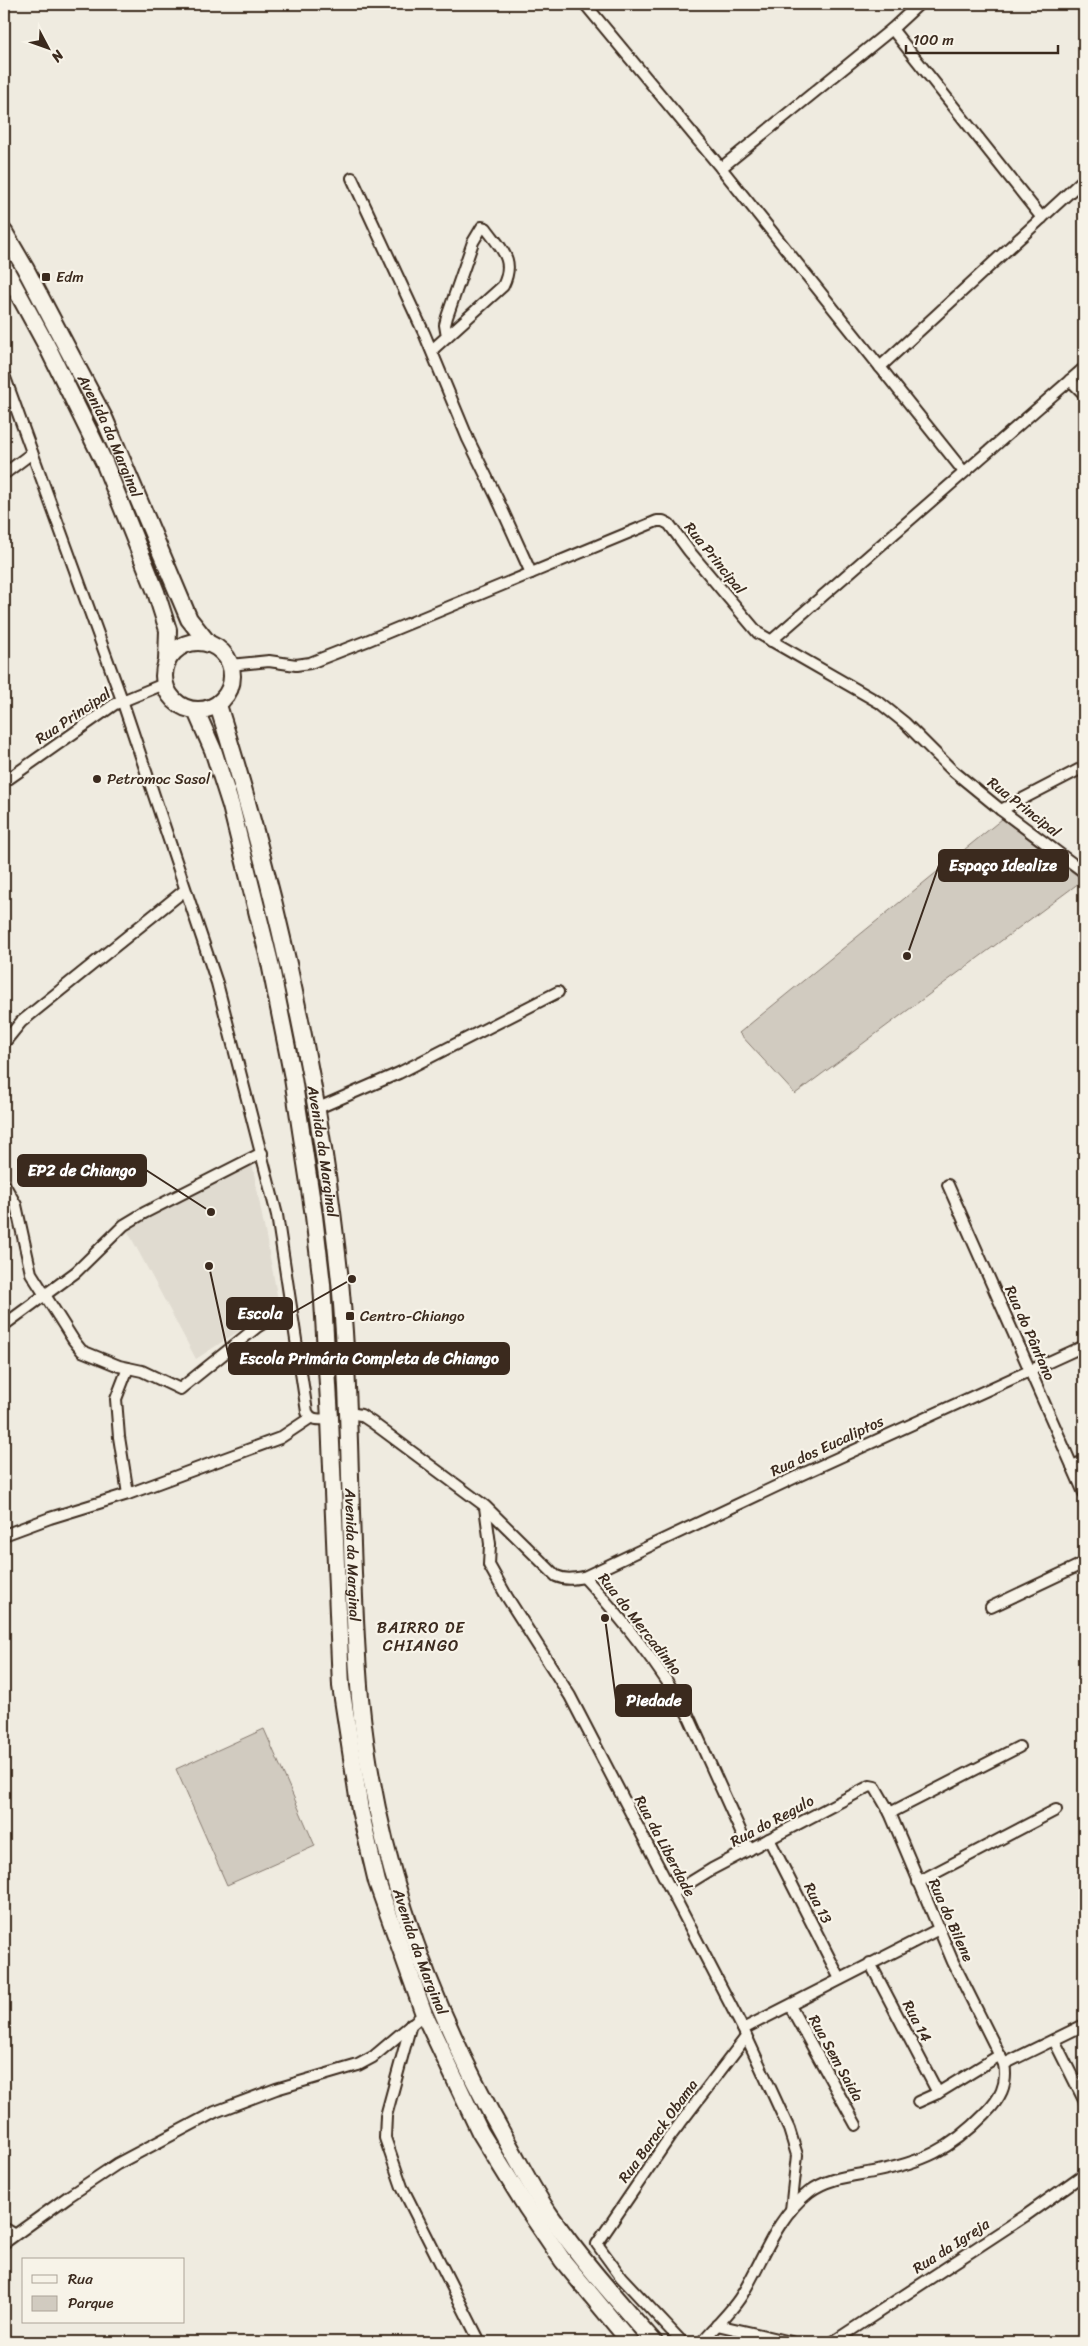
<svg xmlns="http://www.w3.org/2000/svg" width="1088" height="2346" font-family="Sriracha,sans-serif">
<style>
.built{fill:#e0dbd0}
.green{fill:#d1cbc0;stroke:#867a6f}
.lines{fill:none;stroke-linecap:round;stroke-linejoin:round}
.minor-casing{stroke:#3b2a1e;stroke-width:14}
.primary-casing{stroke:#3b2a1e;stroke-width:20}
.minor{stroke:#f7f3e8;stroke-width:10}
.primary{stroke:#f7f3e8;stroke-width:16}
.poi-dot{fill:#3b2a1e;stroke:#f7f3e8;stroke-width:2}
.labels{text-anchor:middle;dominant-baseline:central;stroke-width:4.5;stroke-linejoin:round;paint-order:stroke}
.poi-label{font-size:15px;fill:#3b2a1e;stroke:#f7f3e8;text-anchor:start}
.street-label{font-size:15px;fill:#3b2a1e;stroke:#f7f3e8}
.neighbourhood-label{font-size:16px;letter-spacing:1px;fill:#3b2a1e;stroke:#f7f3e8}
.leader{fill:none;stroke:#3b2a1e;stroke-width:2}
.callout-dot{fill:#3b2a1e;stroke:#f7f3e8;stroke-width:2}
.callout{fill:#3b2a1e;stroke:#3b2a1e;stroke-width:2}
.callout-label{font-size:16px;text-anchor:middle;font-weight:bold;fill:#fff}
</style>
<rect width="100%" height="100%" fill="#efebe0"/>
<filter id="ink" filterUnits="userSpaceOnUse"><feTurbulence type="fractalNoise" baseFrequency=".02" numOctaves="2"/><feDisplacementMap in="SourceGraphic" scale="10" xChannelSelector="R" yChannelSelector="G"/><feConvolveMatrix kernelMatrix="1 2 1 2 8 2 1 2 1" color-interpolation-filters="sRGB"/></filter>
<g filter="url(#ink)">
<polygon class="built" points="252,1163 279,1305 196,1359 126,1228"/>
<g class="green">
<polygon points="1002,819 1083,880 795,1094 739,1033"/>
<polygon points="264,1729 315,1846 227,1885 176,1769"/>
</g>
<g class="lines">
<g class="minor-casing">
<g id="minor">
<polyline points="585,4 721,168 964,472"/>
<polyline points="892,29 1042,218"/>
<polyline points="721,168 892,29 919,4"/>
<polyline points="352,178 424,333 468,439 497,498 531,573"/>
<path d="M432 350 503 286C516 259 501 249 486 228L482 227 473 242 447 317 445 325 447 337"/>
<polyline points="880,367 1084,179"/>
<path d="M4 375 122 700 217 983 277 1215 307 1412C312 1422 320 1419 330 1419"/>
<polyline points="1070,380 1084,394"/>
<polyline points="4,474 32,453"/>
<polyline points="771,641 1084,368"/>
<polyline points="230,665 269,661 296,665 310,663 369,640 657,521 663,521 669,524 689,551 758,633 880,703 905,723 952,770 1001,810 1084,872"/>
<polyline points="4,782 115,704 164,684"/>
<polyline points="1001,810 1084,767"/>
<polyline points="4,1043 21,1022 185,890"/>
<polyline points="316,1109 399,1073 558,992"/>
<polyline points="4,1184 16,1205 31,1273 74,1341 82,1351 119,1366 142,1371 180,1389 257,1327 270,1319 291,1311"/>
<polyline points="948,1185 1084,1493"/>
<polyline points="4,1325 76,1272 124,1225 144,1213 262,1153"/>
<path d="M349 1413 361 1415 373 1423 485 1506 556 1576C565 1580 573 1579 584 1577L796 1477 1084 1346"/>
<polyline points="1072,1466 1084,1461"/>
<polyline points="128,1494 119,1437 116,1399 128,1368"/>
<polyline points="485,1507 490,1544 489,1565 507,1597 570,1696 743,2029 789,2129 797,2155 791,2210"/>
<polyline points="4,1535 50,1518 128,1494 280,1438 310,1418"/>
<path d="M584 1577C621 1617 661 1668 688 1715L749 1850"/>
<polyline points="991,1607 1084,1563"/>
<polyline points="890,1813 1019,1747"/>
<polyline points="769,1839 840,1979"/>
<polyline points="918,1882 1056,1810"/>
<path d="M673 1893 712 1869 870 1786 875 1787 890 1813 953 1962 1004 2064C1008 2085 1000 2099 985 2114 950 2150 923 2162 873 2172 852 2176 827 2178 809 2192 776 2218 764 2258 743 2293 733 2311 715 2326 702 2342"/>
<polyline points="870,1963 938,2093"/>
<polyline points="790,2006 856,2125"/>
<polyline points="411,2024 386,2116 385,2138 402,2187 480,2342"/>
<polyline points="743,2029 939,1929"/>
<polyline points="1054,2040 1084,2100"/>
<polyline points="1004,2064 1084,2025"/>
<polyline points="918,2102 938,2093 1000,2055"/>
<polyline points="4,2228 14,2234"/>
<polyline points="4,2243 69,2196 117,2164 215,2112 276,2089 358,2065 373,2057 424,2014"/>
<polyline points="717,2325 791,2342"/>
<polyline points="682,2342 621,2277 597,2244 669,2138 746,2037"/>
<polyline points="833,2342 1025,2216 1084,2174"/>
</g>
</g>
<g class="primary-casing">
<g id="primary">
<path id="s1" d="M4 232 25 268 105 420 189 619 208 643"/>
<polyline points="4,267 49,350 104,462 156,592 168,630 167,661"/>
<circle cx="198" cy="676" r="34"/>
<path id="s2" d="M218 705C277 892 320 1085 340 1281 353 1420 348 1559 360 1698 375 1854 429 2004 506 2140 520 2164 533 2191 550 2215 581 2260 618 2301 654 2342"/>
<polyline points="196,711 213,750 231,806 270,963 293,1078 314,1216 322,1284 330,1419 341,1686 360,1810 377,1882 424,2014 480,2132 527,2208 563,2261 630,2342"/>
</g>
</g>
<use href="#minor" class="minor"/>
<use href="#primary" class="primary"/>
</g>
</g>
<g class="poi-dot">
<rect x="41" y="272" width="10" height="10" rx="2.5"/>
<circle cx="97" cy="779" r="5"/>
<rect x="345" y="1311" width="10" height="10" rx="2.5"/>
</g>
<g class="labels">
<g class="poi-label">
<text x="56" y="277">Edm</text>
<text x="107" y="779">Petromoc Sasol</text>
<text x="360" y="1316">Centro-Chiango</text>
</g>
<g class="street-label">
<text stroke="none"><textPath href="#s1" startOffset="230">Avenida da Marginal</textPath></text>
<text transform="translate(715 558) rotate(51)">Rua Principal</text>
<text transform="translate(73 716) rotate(-34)">Rua Principal</text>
<text transform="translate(1024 807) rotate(38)">Rua Principal</text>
<text stroke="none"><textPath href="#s2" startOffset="459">Avenida da Marginal</textPath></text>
<text transform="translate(1030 1333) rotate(66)">Rua do Pântano</text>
<text transform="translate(827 1446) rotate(-25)">Rua dos Eucaliptos</text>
<text stroke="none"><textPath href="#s2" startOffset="864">Avenida da Marginal</textPath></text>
<text transform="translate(640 1624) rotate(52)">Rua do Mercadinho</text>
<text transform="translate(772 1821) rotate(-28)">Rua do Regulo</text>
<text transform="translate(665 1846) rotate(62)">Rua da Liberdade</text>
<text transform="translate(818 1903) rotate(63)">Rua 13</text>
<text transform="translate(951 1920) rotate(66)">Rua do Bilene</text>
<text stroke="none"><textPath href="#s2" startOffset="1269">Avenida da Marginal</textPath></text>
<text transform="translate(917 2021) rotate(62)">Rua 14</text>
<text transform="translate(836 2058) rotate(61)">Rua Sem Saida</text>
<text transform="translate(658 2131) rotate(-54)">Rua Barack Obama</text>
<text transform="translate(951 2246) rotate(-33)">Rua da Igreja</text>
</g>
<g class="neighbourhood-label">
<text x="421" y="1627">BAIRRO DE<tspan x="421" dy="18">CHIANGO</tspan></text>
</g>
</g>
<path class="leader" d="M907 956L939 865M211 1212L146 1170M352 1279L292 1313M209 1266L229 1358M605 1618L616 1700"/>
<g class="callout-dot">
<circle cx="907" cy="956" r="5"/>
<circle cx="211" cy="1212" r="5"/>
<circle cx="352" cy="1279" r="5"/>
<circle cx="209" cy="1266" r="5"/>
<circle cx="605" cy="1618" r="5"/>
</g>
<g class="callout">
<rect x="939" y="850" width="129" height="31" rx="5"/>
<rect x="18" y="1155" width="128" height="31" rx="5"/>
<rect x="227" y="1298" width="65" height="31" rx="5"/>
<rect x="229" y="1343" width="280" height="31" rx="5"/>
<rect x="616" y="1685" width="75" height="31" rx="5"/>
</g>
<g class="callout-label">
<text x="1003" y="871">Espaço Idealize</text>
<text x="82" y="1176">EP2 de Chiango</text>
<text x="260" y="1319">Escola</text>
<text x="369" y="1364">Escola Primária Completa de Chiango</text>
<text x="654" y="1706">Piedade</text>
</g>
<rect width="1088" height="2346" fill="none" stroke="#f7f3e8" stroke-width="20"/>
<rect x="10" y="10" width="1068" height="2326" fill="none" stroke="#3b2a1e" stroke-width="2" filter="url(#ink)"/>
<rect x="22" y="2258" width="162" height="65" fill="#f7f3e8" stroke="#aca397"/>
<rect x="32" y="2275" width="25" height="8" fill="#f7f3e8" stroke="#aca397"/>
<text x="68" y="2284" font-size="15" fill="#3b2a1e">Rua</text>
<rect x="32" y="2296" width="25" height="15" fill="#d1cbc0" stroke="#aca397"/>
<text x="68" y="2308" font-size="15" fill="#3b2a1e">Parque</text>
<g transform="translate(48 48) rotate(131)" stroke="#f7f3e8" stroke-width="4" paint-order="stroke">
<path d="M0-4L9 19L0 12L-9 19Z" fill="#3b2a1e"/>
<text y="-8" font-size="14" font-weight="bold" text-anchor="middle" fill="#3b2a1e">N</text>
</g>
<path d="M906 45v8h152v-8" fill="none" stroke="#3b2a1e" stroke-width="2.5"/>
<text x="913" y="45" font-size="15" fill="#3b2a1e" stroke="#f7f3e8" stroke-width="4" paint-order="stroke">100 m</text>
</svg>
